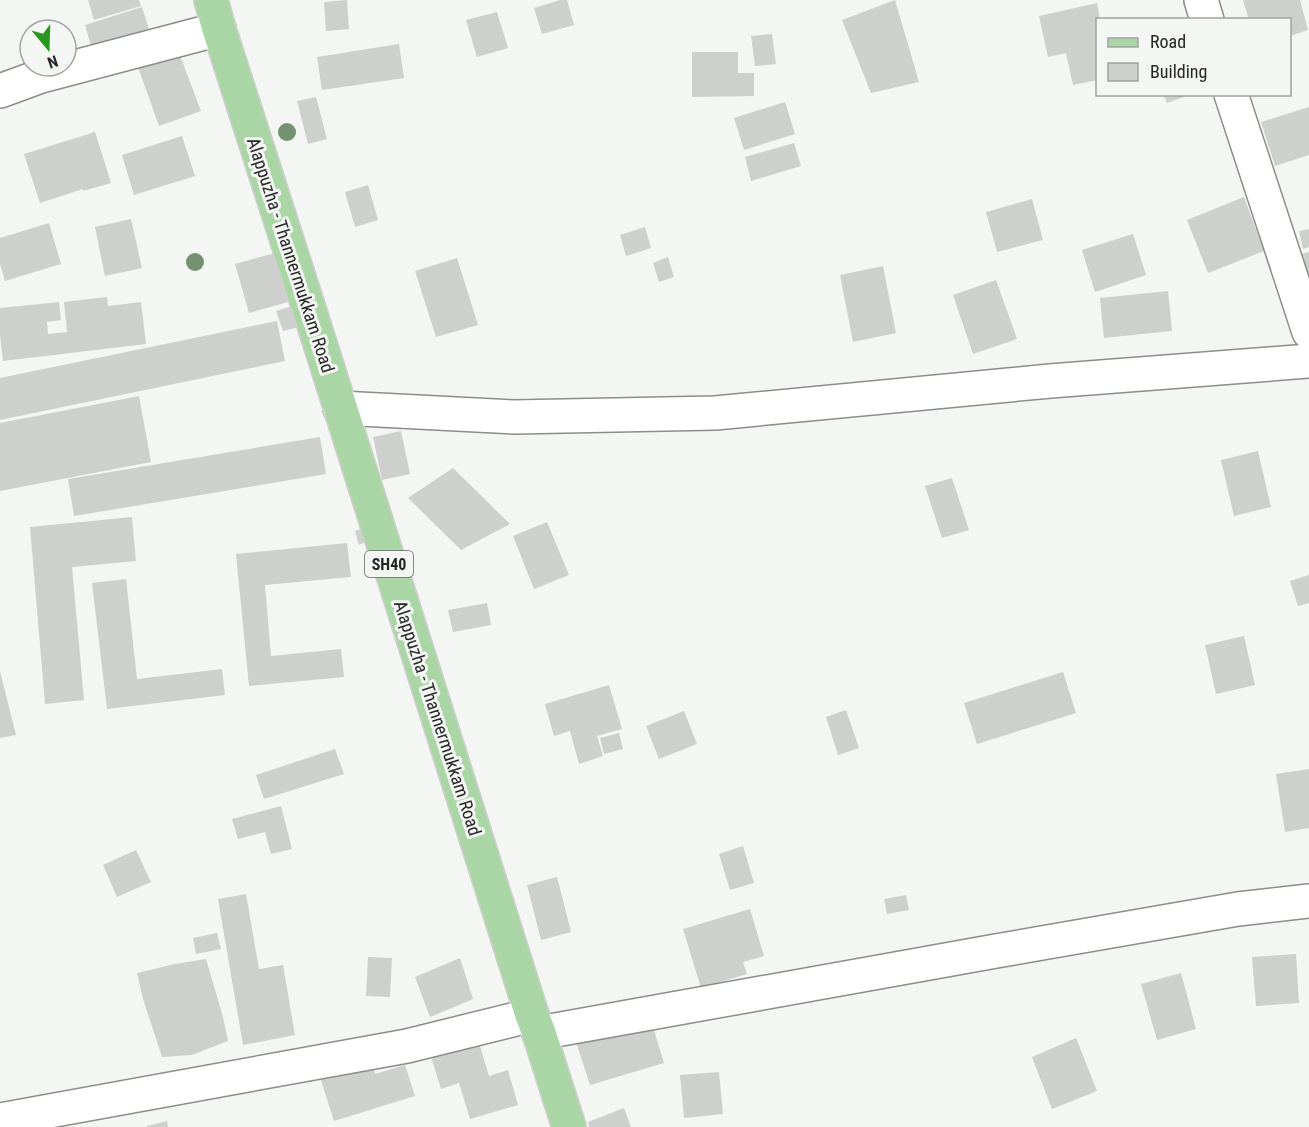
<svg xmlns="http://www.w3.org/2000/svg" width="1309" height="1127" font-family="'Roboto Condensed',sans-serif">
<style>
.building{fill:#cdd0cc}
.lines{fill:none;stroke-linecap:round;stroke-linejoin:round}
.minor-casing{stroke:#8a8d8a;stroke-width:36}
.primary-casing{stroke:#cfcfcf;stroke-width:36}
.minor{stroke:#fff;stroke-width:33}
.primary{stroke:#aad6a5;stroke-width:33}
.tree{fill:#749271}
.labels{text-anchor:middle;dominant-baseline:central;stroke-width:6;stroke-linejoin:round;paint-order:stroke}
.shield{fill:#f3f6f3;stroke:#636463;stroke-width:1.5}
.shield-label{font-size:16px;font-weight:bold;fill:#252625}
.street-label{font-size:18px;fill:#252625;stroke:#f3f6f3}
</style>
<rect width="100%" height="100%" fill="#f3f6f3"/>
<g class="building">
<polygon points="88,0 139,0 141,6 94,20"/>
<polygon points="347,0 349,29 326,31 324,2"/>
<polygon points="560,0 567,0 574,25 542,34 534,8"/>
<polygon points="895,0 919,82 871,93 842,20"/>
<polygon points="1243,0 1300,0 1308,30 1290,36 1290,20 1249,20"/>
<polygon points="1097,3 1100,20 1098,20 1098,80 1073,85 1066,53 1048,57 1039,16"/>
<polygon points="142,7 149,29 91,46 85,25"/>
<polygon points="497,12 508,48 477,57 466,20"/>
<polygon points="772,34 776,64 755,66 751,36"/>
<polygon points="399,44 404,78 322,90 317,57"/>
<polygon points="692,52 738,52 738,73 754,73 754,96 692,97"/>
<polygon points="179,53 201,111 159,126 138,67"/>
<polygon points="1163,94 1189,94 1189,95 1167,103"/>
<polygon points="316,97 327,139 308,144 297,101"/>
<polygon points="785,102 795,134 744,150 734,118"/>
<polygon points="1309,107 1309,155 1275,166 1261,122"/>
<polygon points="95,132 111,183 83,191 83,189 40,203 24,154"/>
<polygon points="182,136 195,176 134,195 122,155"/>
<polygon points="794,143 801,166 751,181 745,157"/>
<polygon points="368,185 378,220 355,227 345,192"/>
<polygon points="1244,197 1264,251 1208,273 1187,220"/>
<polygon points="1032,199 1043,240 997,252 986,212"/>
<polygon points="131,219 142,268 105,276 95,227"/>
<polygon points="49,223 61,264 5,281 0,264 0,238"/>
<polygon points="645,227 651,248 626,256 620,235"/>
<polygon points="1309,229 1309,247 1303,249 1299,231"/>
<polygon points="1133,234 1146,275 1095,292 1082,250"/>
<polygon points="1309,252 1309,279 1301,254"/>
<polygon points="275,253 288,302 249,313 235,264"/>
<polygon points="668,257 674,277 659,282 653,263"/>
<polygon points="457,258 478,325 436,337 415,271"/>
<polygon points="883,266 896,333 853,342 840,275"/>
<polygon points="996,280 1017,339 973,354 953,295"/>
<polygon points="1168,291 1172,331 1104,338 1100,298"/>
<polygon points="107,297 108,306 141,302 146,344 3,361 0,336 0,308 59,302 61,320 47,322 48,334 67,332 64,302"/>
<polygon points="292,306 299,327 283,331 276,311"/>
<polygon points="277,321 285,361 0,420 0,378"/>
<polygon points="139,396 151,462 0,491 0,423"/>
<polygon points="401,431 410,474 382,480 373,437"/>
<polygon points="320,437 326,474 74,516 68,479"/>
<polygon points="1258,451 1271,507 1234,516 1221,460"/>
<polygon points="453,468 510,524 461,550 408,498"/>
<polygon points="952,478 969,530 942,538 925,486"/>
<polygon points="132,517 136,561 72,567 84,700 45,704 30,527"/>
<polygon points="547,522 569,575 534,589 513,536"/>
<polygon points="364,528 368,541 359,545 355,531"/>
<polygon points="347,543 351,577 265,585 271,656 341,649 344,677 249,686 236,554"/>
<polygon points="1309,575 1309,603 1298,606 1290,581"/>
<polygon points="126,579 137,679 222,669 225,695 107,709 92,583"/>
<polygon points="487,603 491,625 453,632 448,610"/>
<polygon points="1244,636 1255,685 1216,694 1205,645"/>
<polygon points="0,671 16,735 0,738"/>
<polygon points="1063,672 1076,713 977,744 964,703"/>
<polygon points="609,685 622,729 597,736 603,756 579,764 570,731 554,736 545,704"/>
<polygon points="846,710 859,748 838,755 826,717"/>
<polygon points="684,711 697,744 659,759 646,726"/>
<polygon points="619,733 623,749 604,754 600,738"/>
<polygon points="335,749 344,774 264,799 256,775"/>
<polygon points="1309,769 1309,828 1285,832 1276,774"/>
<polygon points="281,806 292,849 271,854 265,832 238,839 232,819"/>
<polygon points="743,846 754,883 730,890 719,854"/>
<polygon points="136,850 151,882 117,897 103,865"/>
<polygon points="557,877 571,932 541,940 527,885"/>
<polygon points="246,894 259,969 283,965 295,1035 243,1045 218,899"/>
<polygon points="906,895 909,910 887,914 884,899"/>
<polygon points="750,909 764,956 743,962 747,974 701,988 683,929"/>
<polygon points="217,933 221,949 196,954 193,938"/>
<polygon points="1296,954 1299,1003 1256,1006 1252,957"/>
<polygon points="368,957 392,958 390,997 366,996"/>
<polygon points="460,958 473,999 430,1017 415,977"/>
<polygon points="206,959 223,1017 228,1041 192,1055 162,1057 143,999 137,973 175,964"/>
<polygon points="1181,973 1196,1029 1157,1040 1141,984"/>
<polygon points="650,1017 664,1063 590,1085 575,1039"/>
<polygon points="477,1036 489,1076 508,1070 518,1105 470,1119 459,1083 441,1089 429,1050"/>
<polygon points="1076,1038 1097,1091 1052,1109 1032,1057"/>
<polygon points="371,1061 375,1074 405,1065 415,1096 334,1121 320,1077"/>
<polygon points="719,1072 723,1114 684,1118 680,1075"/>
<polygon points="624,1108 631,1127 589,1127 588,1122"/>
<polygon points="167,1121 168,1127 147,1127 147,1126"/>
</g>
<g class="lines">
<g class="minor-casing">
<g id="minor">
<polyline points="1201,0 1207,20"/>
<polyline points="0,91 41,76 219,29"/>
<polyline points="1231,94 1309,332"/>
<polyline points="340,408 514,417 715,413 1050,381 1309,361"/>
<polyline points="539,1033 996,951 1238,909 1309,901"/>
<polyline points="0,1120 407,1046 532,1015"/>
</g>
</g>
<g class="primary-casing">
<polyline id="primary" points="211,0 219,29 311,315 532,1015 539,1033 569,1127"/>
</g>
<use href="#minor" class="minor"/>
<use href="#primary" class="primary"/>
</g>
<g class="tree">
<circle cx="287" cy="132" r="9"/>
<circle cx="195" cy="262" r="9"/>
</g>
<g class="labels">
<rect class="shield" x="365" y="551" width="48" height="26" rx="4.5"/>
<g class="shield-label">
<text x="389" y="564">SH40</text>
</g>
<g class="street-label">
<text transform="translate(291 255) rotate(72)">Alappuzha - Thannermukkam Road</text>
<text transform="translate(438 718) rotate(72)">Alappuzha - Thannermukkam Road</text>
</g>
</g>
<rect x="1096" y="18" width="195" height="78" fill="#f3f6f3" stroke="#a1a3a1" stroke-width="1.5"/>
<rect x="1108" y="38" width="30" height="9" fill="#aad6a5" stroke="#a1a3a1" stroke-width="1.5"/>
<text x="1150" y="48" font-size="18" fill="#252625">Road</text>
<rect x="1108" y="63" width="30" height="18" fill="#cdd0cc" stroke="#a1a3a1" stroke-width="1.5"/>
<text x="1150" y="78" font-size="18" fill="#252625">Building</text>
<g transform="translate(48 48) rotate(161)"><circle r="28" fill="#f3f6f3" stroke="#a1a3a1" stroke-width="1.5"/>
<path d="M0-4.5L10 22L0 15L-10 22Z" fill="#2c9720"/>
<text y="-9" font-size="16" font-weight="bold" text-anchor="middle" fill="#252625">N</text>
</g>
</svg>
